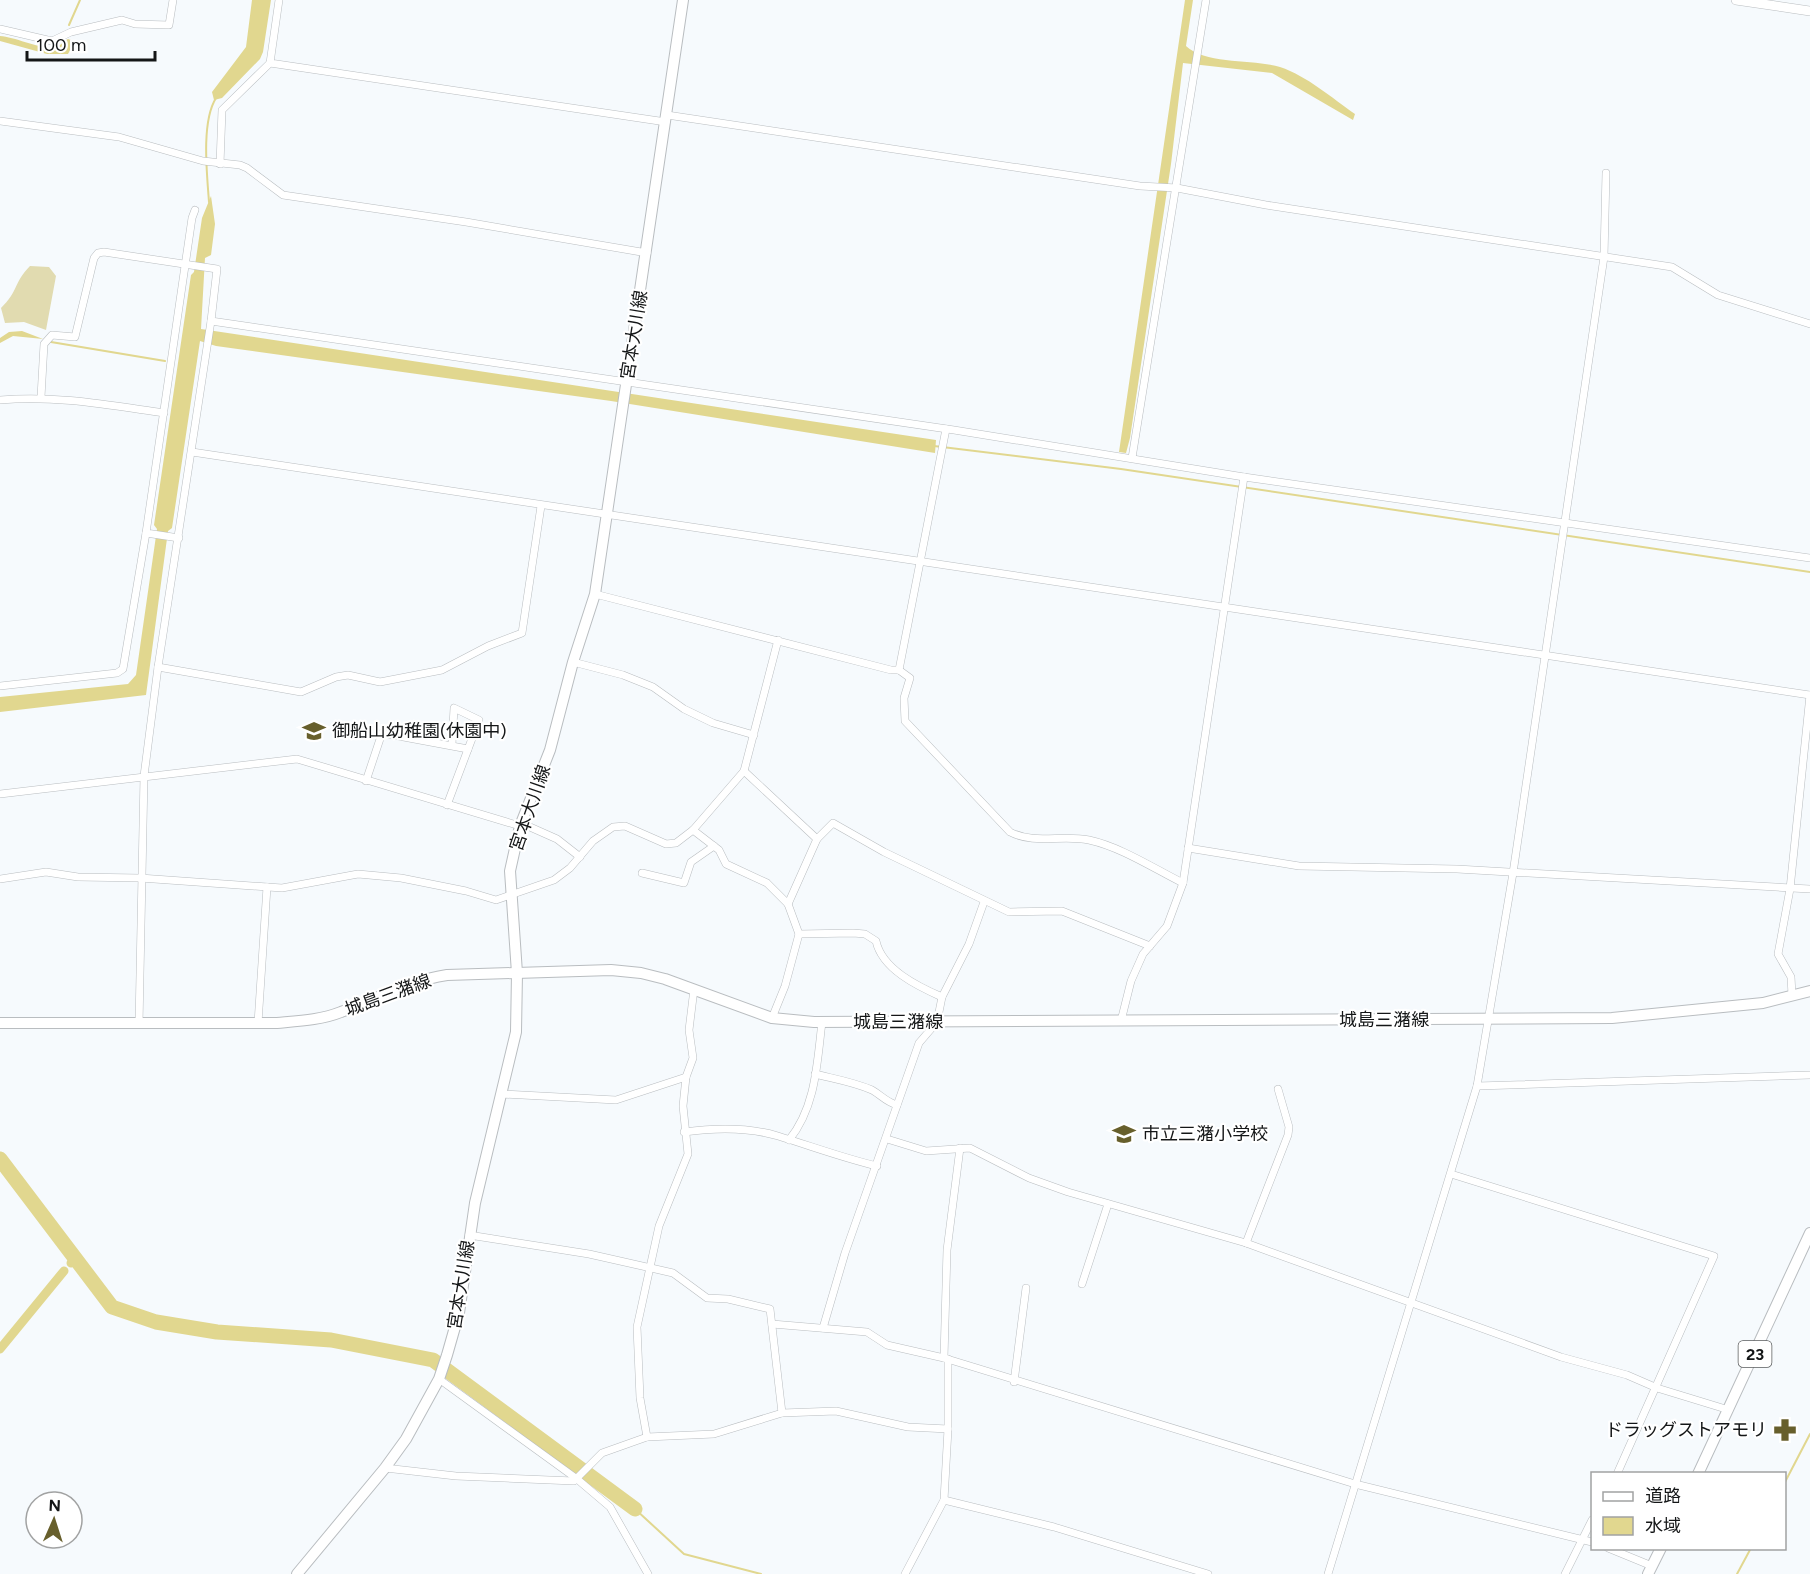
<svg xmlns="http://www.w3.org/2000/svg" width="1810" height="1574" font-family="Figtree,'Noto Sans JP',sans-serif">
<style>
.green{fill:#e1dbb0}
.water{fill:#e1d78f}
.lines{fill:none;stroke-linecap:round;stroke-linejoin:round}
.stream{stroke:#e1d78f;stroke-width:2}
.canal{stroke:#e1d78f;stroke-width:9}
.river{stroke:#e1d78f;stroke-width:15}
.minor-casing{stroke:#b9bdc0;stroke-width:8}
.tertiary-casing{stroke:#b9bdc0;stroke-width:10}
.secondary-casing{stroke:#b9bdc0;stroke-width:12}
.primary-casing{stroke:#b9bdc0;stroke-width:12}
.minor{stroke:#fff;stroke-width:7}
.tertiary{stroke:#fff;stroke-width:9}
.secondary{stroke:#fff;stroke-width:10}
.primary{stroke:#fff;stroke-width:10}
.labels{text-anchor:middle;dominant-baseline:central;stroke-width:4.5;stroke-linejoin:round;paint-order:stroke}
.shield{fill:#fff;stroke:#5a5c5d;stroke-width:1.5}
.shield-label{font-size:16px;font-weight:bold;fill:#141617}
.street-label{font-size:18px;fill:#141617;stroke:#fff}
.poi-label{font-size:18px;fill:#141617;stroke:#fff;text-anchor:start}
</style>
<rect width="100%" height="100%" fill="#f6fafd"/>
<path class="green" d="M30 266 49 267 56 276 46 330 24 322 5 323 1 308C18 292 14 282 30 266Z"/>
<g class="water">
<polygon points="252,0 271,0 263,52 260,59 222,98 214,100 212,92 246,47"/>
<path d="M1185 0H1193L1186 46C1206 65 1255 59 1280 67 1307 76 1332 98 1355 114L1353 120 1272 73 1183 63 1171 164 1130 438 1126 453 1119 452Z"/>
<path d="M0 36C16 37 44 51 57 47 61 46 62 41 68 39L71 40V48L68 54H47L0 41Z"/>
<polygon points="211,196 215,224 211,255 205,258 201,329 936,440 935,453 611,401 216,346 200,341 172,528 168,531 146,695 0,712 0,697 128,684 136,675 157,529 154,525 191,275 194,272 202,218"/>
<polygon points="22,331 43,339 13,336 0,343 0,338 9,332"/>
</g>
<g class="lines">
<g class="stream">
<polyline points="69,25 80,0"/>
<path d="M209 202C207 174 201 122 216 98"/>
<polyline points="51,342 165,361"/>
<polyline points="934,446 1121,469 1810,572"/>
<polyline points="1784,1484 1810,1434"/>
<polyline points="635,1509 684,1554 761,1574"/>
<polyline points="1737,1574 1751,1548"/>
</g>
<g class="canal">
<polyline points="71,1263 75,1258"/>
<polyline points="0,1349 64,1271"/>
</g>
<polyline class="river" points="0,1159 112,1307 156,1322 217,1332 331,1340 433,1360 635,1509"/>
<g class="minor-casing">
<g id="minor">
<polyline points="279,0 270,63 666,122"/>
<polyline points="0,29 52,41 71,32 122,20 135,24 169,25 173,0"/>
<polyline points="667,115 1140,186 1177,188 1266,205 1672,267 1718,295 1810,324"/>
<polyline points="0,121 119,137 203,161 240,165 247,168 283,195 466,222 647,253"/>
<polyline points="220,164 222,110 270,63"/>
<polyline points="211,321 158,667 301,692 336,677 348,675 380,682 442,670 488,646 522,633 541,506"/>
<polyline points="41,397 44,344 52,335 75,337 94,258 98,253 104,252 217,269 211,321 954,430 1244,477 1810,558"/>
<path d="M0 400C56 395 108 405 164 413"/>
<polyline points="192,452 1810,695"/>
<polyline points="1132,458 1206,0"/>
<polyline points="179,538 146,533 192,218 195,210"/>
<path d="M595 594 891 670H899L910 678 904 698 905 721 1010 832C1035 845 1062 834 1089 840 1121 847 1153 868 1183 883"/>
<polyline points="573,662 623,675 653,687 684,709 713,723 754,735"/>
<polyline points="899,670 946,429"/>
<polyline points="0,686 117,673 123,669 146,533"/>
<polyline points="744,771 817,839"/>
<polyline points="366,781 382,733 468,749"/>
<polyline points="0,794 297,759 520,826"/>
<polyline points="447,805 479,720 454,708 452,744"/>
<polyline points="521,823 557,839 580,857"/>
<path d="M693 830 719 850 726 864 767 883 788 904 799 934 853 933 865 934 876 941C882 969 917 986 942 997"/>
<polyline points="1188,848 1299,866 1457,869 1810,889"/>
<polyline points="642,873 684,883 691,862 714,846"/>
<polyline points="0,879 46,872 78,877 140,878 282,888 358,874 401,878 466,891 496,900 554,880 570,868 593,841 613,827 625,826 666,844 676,843 693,830 744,771 778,640"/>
<polyline points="788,904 817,839 833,823 884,852 1009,912 1062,911 1150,946"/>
<polyline points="1792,995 1791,977 1778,954 1790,889 1810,695"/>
<polyline points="772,1018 785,986 799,934"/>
<polyline points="1121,1021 1131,981 1143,954 1167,926 1183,883 1244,477"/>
<polyline points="258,1023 267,887"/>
<polyline points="139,1024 144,776 158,667"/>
<path d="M815 1074C835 1079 854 1082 872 1090 881 1095 886 1102 897 1105"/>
<polyline points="1477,1086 1810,1075"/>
<polyline points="501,1094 616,1100 686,1077"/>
<path d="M684 1132C714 1128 748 1127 778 1136 811 1146 843 1158 877 1166"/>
<polyline points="887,1139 926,1151 970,1148 1029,1178 1068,1192 1246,1243 1561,1357 1627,1375 1657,1388 1729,1410"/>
<path d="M789 1140C816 1107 817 1063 822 1022"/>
<polyline points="1451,1174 1714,1256 1617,1474"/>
<polyline points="469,1235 589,1254 673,1273 707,1298 728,1299 770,1309 782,1413"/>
<polyline points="1246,1243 1288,1135 1289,1127 1278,1089"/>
<polyline points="1082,1284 1108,1204"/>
<polyline points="772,1324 867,1332 887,1345 944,1358 1355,1484 1592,1542"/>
<polyline points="823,1328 845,1253 919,1043 937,1022 942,997 969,944 984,902"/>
<polyline points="944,1358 947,1250 960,1148"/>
<polyline points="439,1379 577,1479 610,1507 648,1574"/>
<polyline points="1014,1382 1026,1288"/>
<polyline points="647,1437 640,1398 637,1327 659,1226 688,1154 683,1106 686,1077 693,1058 689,1030 694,989"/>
<polyline points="385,1468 456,1476 574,1481 602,1453 647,1437 714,1434 782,1413 836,1411 908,1427 948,1429"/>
<polyline points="944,1500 1054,1527 1208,1574"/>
<polyline points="1608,1548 1652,1566"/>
<polyline points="905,1574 944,1500 948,1429 948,1359"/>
<polyline points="1328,1574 1477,1086 1513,873 1604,257 1606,173"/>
<polyline points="1565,1574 1592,1520"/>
</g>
</g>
<g class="tertiary-casing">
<polyline id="tertiary" points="1736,0 1810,11"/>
</g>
<g class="secondary-casing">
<g id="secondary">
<path d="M0 1023H277C299 1021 321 1020 341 1012 377 999 408 981 447 975L611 970 641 973 665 979 772 1018 814 1022 1612 1018 1763 1003 1810 991"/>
<polyline points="297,1574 385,1468 406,1439 439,1379 447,1355 459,1313 475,1203 516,1032 517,973 510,871 520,826 550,750 573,662 595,594 683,0"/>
</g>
</g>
<g class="primary-casing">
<g id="primary">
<polyline points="1698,1474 1810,1233"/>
<polyline points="1648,1574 1661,1548"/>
</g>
</g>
<use href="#minor" class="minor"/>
<use href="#tertiary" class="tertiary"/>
<use href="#secondary" class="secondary"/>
<use href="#primary" class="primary"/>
</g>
<defs>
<g id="school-bare" transform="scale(1.8)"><path d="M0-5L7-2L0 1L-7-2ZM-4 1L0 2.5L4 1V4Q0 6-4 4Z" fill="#675f2c" stroke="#fff" stroke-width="2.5" paint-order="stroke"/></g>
<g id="pharmacy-bare" transform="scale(1.8)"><path d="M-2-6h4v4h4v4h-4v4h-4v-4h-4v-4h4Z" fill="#675f2c" stroke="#fff" stroke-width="2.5" paint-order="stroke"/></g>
</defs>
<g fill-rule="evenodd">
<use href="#school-bare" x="314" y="731"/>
<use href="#school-bare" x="1124" y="1134"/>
<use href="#pharmacy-bare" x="1785" y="1430"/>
</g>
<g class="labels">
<rect class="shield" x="1738.5" y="1341" width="33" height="26" rx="4.5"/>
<g class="shield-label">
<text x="1755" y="1354">23</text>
</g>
<g class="street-label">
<text transform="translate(634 335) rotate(-81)">宮本大川線</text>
<text transform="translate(530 808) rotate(-71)">宮本大川線</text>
<text transform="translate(388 995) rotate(-20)">城島三潴線</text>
<text x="1384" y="1020">城島三潴線</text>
<text x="898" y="1022">城島三潴線</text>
<text transform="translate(461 1285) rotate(-81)">宮本大川線</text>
</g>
<g class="poi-label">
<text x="332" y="731">御船山幼稚園(休園中)</text>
<text x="1142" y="1134">市立三潴小学校</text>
<text x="1767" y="1430" text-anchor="end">ドラッグストアモリ</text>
</g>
</g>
<rect x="1591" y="1472" width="195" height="78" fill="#ffffff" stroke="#a1a2a2" stroke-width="1.5"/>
<rect x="1603" y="1492" width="30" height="9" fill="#ffffff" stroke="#a1a2a2" stroke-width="1.5"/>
<text x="1645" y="1502" font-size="18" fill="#141617">道路</text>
<rect x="1603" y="1517" width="30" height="18" fill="#e1d78f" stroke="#a1a2a2" stroke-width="1.5"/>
<text x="1645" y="1532" font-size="18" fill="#141617">水域</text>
<g transform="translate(54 1520) rotate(3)"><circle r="28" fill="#ffffff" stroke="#a1a2a2" stroke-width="1.5"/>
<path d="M0-4.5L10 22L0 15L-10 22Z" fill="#675f2c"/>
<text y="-9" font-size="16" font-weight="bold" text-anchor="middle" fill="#141617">N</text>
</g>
<path d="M27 51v9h128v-9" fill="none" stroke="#141617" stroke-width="3"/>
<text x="36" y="51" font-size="18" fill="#141617" stroke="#ffffff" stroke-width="4.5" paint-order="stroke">100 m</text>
</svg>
